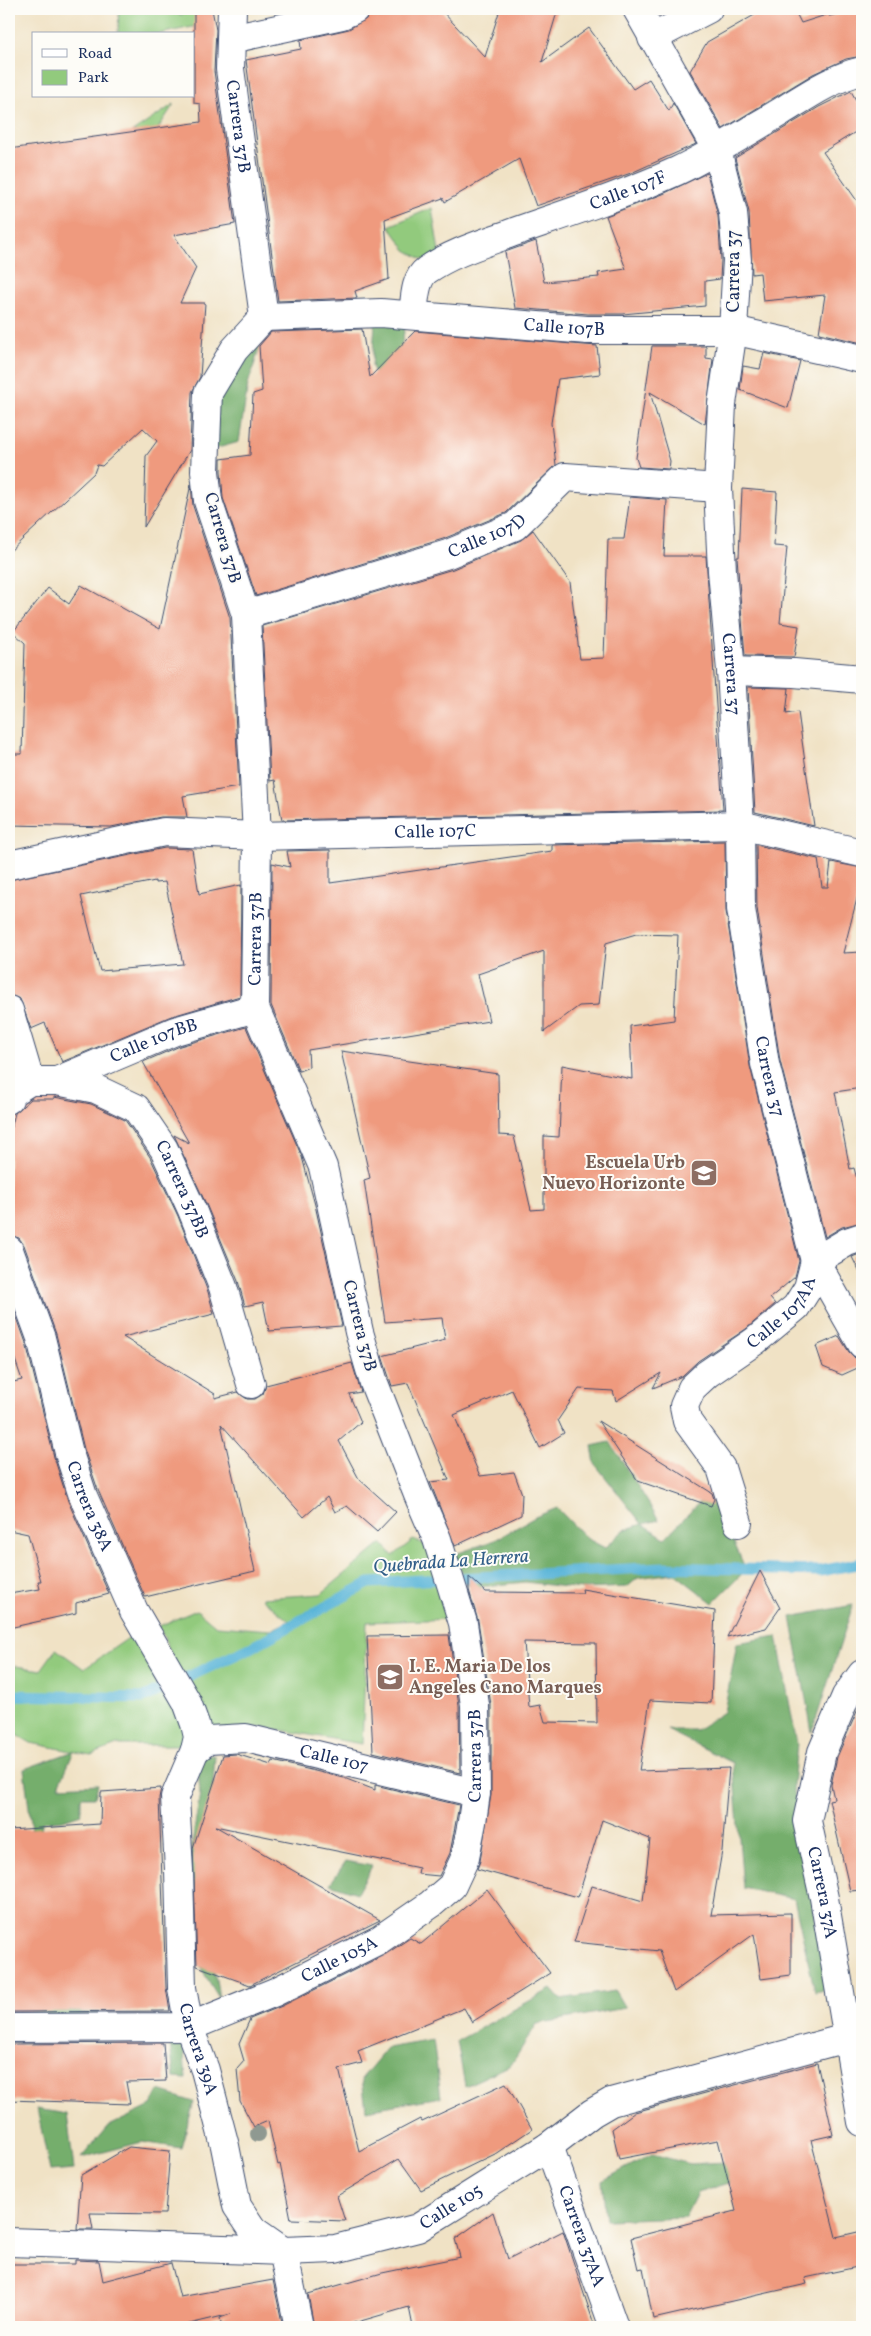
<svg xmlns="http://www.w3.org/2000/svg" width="871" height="2336" font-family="Vollkorn,serif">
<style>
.green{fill:#92ca7d;stroke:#567c6e}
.forest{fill:#75ae6c;stroke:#486e65}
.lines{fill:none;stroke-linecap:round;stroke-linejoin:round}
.stream{stroke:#5ab5d8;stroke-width:11}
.building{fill:#ef9a7e;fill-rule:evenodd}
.minor-casing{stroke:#3b4a6d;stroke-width:30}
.minor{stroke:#fff;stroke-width:28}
.tree{fill:#8f9991}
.labels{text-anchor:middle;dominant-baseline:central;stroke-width:4;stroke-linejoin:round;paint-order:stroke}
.street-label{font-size:18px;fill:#1b2f5e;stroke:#fdfcf7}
.education-label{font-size:18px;font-weight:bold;fill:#785e54;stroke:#fdfcf7;text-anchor:end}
.water-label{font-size:19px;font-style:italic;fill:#315e89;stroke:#fdfcf7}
</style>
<rect width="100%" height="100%" fill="#fdfcf7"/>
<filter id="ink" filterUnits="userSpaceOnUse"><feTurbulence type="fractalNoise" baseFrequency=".02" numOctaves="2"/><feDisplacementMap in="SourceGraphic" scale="10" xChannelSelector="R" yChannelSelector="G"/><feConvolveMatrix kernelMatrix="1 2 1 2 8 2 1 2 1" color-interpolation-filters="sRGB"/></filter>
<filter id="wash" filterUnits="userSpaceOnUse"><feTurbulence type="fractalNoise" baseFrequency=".0096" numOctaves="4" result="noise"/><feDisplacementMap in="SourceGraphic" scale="20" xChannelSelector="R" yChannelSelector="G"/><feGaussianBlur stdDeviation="1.12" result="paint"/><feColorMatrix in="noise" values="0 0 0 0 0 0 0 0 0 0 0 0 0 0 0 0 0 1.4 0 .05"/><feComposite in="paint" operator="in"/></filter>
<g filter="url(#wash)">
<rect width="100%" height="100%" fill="#f0e2c5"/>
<g class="green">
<polygon points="119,9 167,9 167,11 182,15 186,9 202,14 202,25 159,34 118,34"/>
<polygon points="174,104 142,153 131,133"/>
<polygon points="432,208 440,258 425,261 406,250 389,226"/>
<polygon points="413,1540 424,1544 448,1595 453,1619 367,1622 362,1744 263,1727 204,1730 159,1626 197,1610 216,1626 271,1630 289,1621 261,1598 321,1594 382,1543 393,1556"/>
<polygon points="134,1634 193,1735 181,1745 117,1745 91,1755 31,1743 19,1736 9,1735 9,1665 41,1670 56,1649 84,1669"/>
</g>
<g class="forest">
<polygon points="406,322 396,373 375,374 372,366 375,323"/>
<polygon points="264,334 248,384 239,442 214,449 217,398 240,354"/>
<polygon points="610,1442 659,1520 643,1524 665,1538 714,1487 728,1529 746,1570 713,1603 674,1573 638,1578 627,1587 582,1589 525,1582 470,1588 453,1555 495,1540 535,1517 557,1508 586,1538 605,1548 624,1530 642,1524 595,1464 592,1446"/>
<polygon points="853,1605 812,1732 791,1617"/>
<polygon points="777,1636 797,1744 793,1786 828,1989 815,1992 794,1899 743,1888 733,1763 667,1730 696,1730 724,1712 737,1643"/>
<polygon points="74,1751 59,1786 98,1784 95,1797 81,1797 81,1814 63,1820 42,1822 37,1870 24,1769"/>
<polygon points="215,1755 210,1831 210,1946 219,1998 197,1962 188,1870 200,1793 197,1757"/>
<polygon points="346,1861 372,1866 357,1893 330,1884"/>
<polygon points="551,1989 560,1999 615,1991 625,2008 537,2024 511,2065 465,2086 457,2041"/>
<polygon points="17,2009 99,2013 182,2028 186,2079 174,2078 169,2035 25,2029"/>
<polygon points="433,2040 441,2097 366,2110 362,2078 387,2048"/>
<polygon points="159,2091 194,2102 181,2148 142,2142 81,2158 107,2127 151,2106"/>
<polygon points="37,2109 67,2114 74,2169 50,2171"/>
<polygon points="652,2154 690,2164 725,2162 729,2183 697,2193 685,2217 606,2220 602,2181"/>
</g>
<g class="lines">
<polyline class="stream" points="9,1695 143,1698 250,1648 369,1583 664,1567 820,1571 862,1563"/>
</g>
<g id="blocks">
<g class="building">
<polygon points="194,9 212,9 216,30 214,71 235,224 174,235 196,268 180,303 205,303 200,377 192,392 190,450 144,527 146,456 157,441 143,428 102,466 97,465 94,473 9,552 9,149 201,122 200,104 194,103"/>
<polygon points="370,9 440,9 485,57 500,9 558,9 542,62 589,28 633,89 649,79 669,111 673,103 696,144 631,173 536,206 519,159 445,202 443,198 385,219 389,279 355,291 357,298 278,301 246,60 301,49 300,40 349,29 367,18"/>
<polygon points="765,9 794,9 801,23 829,14 829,16 862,10 862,56 846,59 813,74 723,129 690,71 707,42"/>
<polygon points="851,91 862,111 862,128 823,152 862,208 862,343 819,333 825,295 763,301 760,273 752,274 749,212 735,158 819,107"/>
<polygon points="707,173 718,216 721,260 720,279 705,281 705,306 623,314 588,314 515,308 505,252 536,241 544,282 599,277 598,273 626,269 606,216 663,194"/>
<polygon points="362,329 370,377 415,331 597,346 600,374 558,379 551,423 556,465 506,513 443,539 256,596 223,498 221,471 221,459 250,455 253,394 262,391 259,346 271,332"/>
<polygon points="652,346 706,346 706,358 713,359 705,424 650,392 670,461 669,469 639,467 636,458"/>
<polygon points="764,353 800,361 788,408 740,390 743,366 760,369"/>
<polygon points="191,484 193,506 230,618 239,787 183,796 187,817 161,817 111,827 9,825 9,754 22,754 25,643 13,632 48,588 69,604 81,585 160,629"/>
<polygon points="742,489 777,492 774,546 787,547 780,623 799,626 794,657 745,656 737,557 739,557"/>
<polygon points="630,497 667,500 664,556 706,556 723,810 282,820 275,780 270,781 262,626 453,569 521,540 533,530 570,582 580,659 604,658 608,539 624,539"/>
<polygon points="748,687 789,688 786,714 798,712 814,826 755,812"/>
<polygon points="725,841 726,911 750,1066 799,1261 795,1277 770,1298 775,1304 746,1329 698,1361 682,1376 653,1388 661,1373 616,1401 613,1391 579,1389 558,1420 564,1433 540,1448 512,1390 454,1415 480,1476 514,1472 522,1494 521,1515 455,1546 430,1482 449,1480 408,1383 392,1386 382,1356 445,1340 442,1318 385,1322 364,1180 370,1178 341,1051 498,1074 499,1135 514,1136 531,1210 544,1209 544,1136 559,1137 562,1065 632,1079 630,1026 674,1020 678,935 636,934 606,943 599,1005 579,1006 544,1032 544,951 478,974 489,1021 308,1050 309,1067 299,1071 271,1005 272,863 290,867 287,851 330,850 330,883 552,851 552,845"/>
<polygon points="756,845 818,859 822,887 828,887 831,862 862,868 862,879 843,953 862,952 862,1088 835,1092 850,1169 854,1168 862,1198 862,1222 842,1227 825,1237 780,1061 757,908"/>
<path d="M165 848 192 849 199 894 241 885 240 996 169 1017 62 1062 45 1023 31 1029 20 999 9 995V880ZM155 881V883L165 882 183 964 100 971 81 896Z"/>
<polygon points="246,1027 302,1157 315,1205 342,1326 269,1331 263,1302 245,1306 238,1281 206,1204 174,1135 189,1143 143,1062 180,1046"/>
<polygon points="54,1097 91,1104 125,1120 150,1157 178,1216 208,1292 214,1314 123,1337 215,1394 215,1398 238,1392 247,1399 255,1399 263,1394 266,1385 352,1363 361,1392 349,1394 361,1422 339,1441 359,1479 396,1512 377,1532 347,1506 335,1512 327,1497 304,1517 221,1424 255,1571 145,1597 98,1490 84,1449 56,1334 24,1245 19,1238 9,1235 9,1137 15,1113 31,1099 54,1099"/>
<polygon points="862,1253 862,1277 852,1257"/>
<polygon points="9,1295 26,1343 54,1457 68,1501 109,1594 76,1603 76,1613 9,1628 9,1594 40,1589 38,1581 41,1581 28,1534 9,1530 9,1383 22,1380 9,1342"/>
<polygon points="839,1336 849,1352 855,1358 862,1360 862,1366 842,1375 823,1367 816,1346"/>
<polygon points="598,1421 712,1493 714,1499 711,1506 638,1481"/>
<polygon points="760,1571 780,1608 766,1628 727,1637"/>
<path d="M469 1577 486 1592 583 1593 582 1589 715 1611 711 1703 650 1700 639 1771 729 1768 722 1851 711 1915 791 1913V1975L761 1979 754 1934 674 1992 659 1951 574 1942 592 1886 643 1901 650 1839 602 1820 578 1897 477 1869 480 1861 491 1795V1705L478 1621 469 1590ZM524 1642 596 1643 597 1723 545 1722 540 1705 529 1707Z"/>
<polygon points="449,1635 459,1706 460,1773 373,1752 367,1636"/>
<polygon points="862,1700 862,1890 850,1891 829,1800 834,1799 831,1785 837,1757"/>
<polygon points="236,1754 271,1765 273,1761 344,1778 375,1790 375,1785 459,1805 450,1853 439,1876 418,1874 419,1868 215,1826 380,1920 250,1985 197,1966 193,1848 223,1755"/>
<polygon points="161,1788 159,1798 166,1988 170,2011 9,2012 9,1830 100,1824 101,1792"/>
<polygon points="487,1889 550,1973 472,2022 464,2008 358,2051 362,2063 339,2069 359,2151 420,2119 422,2122 506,2083 532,2129 495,2154 421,2190 399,2159 337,2196 345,2221 291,2219 280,2164 278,2165 268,2121 254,2127 240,2101 237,2069 244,2061 239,2044 250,2019 282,2006 386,1954 410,1938 421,1944"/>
<polygon points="163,2043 166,2081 126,2082 130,2104 9,2100 9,2044"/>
<polygon points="817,2063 833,2135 811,2140 836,2237 862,2231 862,2266 805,2278 807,2284 653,2319 643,2268 638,2269 631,2238 736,2211 718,2140 619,2159 612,2129 635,2112"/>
<polygon points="129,2147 170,2151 165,2214 90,2213 93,2229 77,2229 81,2175"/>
<polygon points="493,2212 508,2259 563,2231 595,2327 413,2327 409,2307 340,2327 314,2327 308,2294 382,2273 460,2257 455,2239"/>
<polygon points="75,2260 99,2261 103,2281 171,2263 180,2297 273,2280 283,2327 222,2327 220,2318 231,2314 177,2327 9,2327 9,2264 75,2264"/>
</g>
</g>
</g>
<g filter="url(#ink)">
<use href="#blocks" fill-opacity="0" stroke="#3b4a6d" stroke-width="1"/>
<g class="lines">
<g class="minor-casing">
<g id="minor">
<path id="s1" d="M232 9 230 69 264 317"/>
<path id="s2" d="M637 9 717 150 733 213 737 260 733 330 722 404 718 488 722 571 731 671 740 825 741 909 765 1064 815 1261 862 1344"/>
<polyline points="652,38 708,9"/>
<polyline points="231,39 342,15 355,9"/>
<path id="s3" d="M413 315C415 301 414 279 427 270 453 252 485 243 514 232 568 213 624 195 677 171 713 154 747 132 782 111 808 95 832 78 862 71"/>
<path id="s4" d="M264 317 381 313 587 330H733L862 359"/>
<path id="s5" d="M246 615 448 554 515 526 565 477 718 488"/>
<polyline points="731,671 794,673 862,679"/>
<path id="s6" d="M9 865 164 832 257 836 740 825 862 853"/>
<polyline points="9,1010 30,1081"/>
<path id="s7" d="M30 1081H57L96 1089 136 1108 164 1149 192 1210 223 1287 251 1384"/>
<path id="s8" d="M57 1081 175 1031 255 1008"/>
<polyline points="9,1099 11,1093 30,1081"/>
<path id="s9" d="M9 1250 41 1338 69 1453 83 1496 134 1611 187 1702 195 1724 198 1737 195 1750 175 1797 179 1870 182 1988 189 2027 205 2070 225 2146 237 2206 253 2230 283 2251 299 2327"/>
<path id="s10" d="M738 1523 721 1468 687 1421 684 1406 692 1388 707 1374 755 1341 796 1307 808 1288 815 1261 847 1242 862 1237"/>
<path id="s11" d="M862 1674 846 1696 822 1752 807 1821 824 1898 862 2122"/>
<path id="s12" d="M195 1750 208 1740 246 1738 476 1793"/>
<path id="s13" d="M9 2028 189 2027 275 1992 379 1940 431 1904 452 1886 465 1858 472 1822 476 1793 475 1705 463 1623 437 1539 418 1495 374 1383 359 1332 323 1167 255 1008 257 836 246 615 208 501 205 471 208 393 234 350 264 317"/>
<path id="s14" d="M549 2146 614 2327"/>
<path id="s15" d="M9 2242 283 2251 335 2249 418 2228 549 2146 592 2113 611 2102 846 2038 862 2039"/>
</g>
</g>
<use href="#minor" class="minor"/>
</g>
<circle class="tree" cx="258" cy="2134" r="8"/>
</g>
<defs>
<g id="school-square" transform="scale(1.4375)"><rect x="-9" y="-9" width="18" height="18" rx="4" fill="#8d6e63" stroke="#fdfcf7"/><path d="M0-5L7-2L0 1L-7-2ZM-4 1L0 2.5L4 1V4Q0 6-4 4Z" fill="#fff"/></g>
</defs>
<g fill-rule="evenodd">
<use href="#school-square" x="704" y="1173"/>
<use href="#school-square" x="390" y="1677"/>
</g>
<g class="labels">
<g class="street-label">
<text stroke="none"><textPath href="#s1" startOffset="118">Carrera 37B</textPath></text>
<text stroke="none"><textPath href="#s3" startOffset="265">Calle 107F</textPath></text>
<text transform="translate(734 271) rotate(-90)">Carrera 37</text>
<text stroke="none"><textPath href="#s4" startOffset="301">Calle 107B</textPath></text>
<text stroke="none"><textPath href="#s5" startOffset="254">Calle 107D</textPath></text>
<text transform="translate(222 538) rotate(74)">Carrera 37B</text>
<text stroke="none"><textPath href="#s2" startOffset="690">Carrera 37</textPath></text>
<text stroke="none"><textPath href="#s6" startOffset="430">Calle 107C</textPath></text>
<text stroke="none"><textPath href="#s13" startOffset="1468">Carrera 37B</textPath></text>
<text stroke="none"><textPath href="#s8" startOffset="105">Calle 107BB</textPath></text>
<text stroke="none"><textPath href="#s2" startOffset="1095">Carrera 37</textPath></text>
<text stroke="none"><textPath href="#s7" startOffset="205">Carrera 37BB</textPath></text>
<text stroke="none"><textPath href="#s10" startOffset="269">Calle 107AA</textPath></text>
<text transform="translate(359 1326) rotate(76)">Carrera 37B</text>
<text stroke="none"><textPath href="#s9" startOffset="269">Carrera 38A</textPath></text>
<text stroke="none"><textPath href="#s13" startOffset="614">Carrera 37B</textPath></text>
<text stroke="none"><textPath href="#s12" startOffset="145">Calle 107</textPath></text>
<text stroke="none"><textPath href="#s11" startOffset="232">Carrera 37A</textPath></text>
<text stroke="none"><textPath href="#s13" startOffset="345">Calle 105A</textPath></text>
<text stroke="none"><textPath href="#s9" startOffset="844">Carrera 39A</textPath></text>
<text stroke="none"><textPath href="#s15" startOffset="451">Calle 105</textPath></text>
<text stroke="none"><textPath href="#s14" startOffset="96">Carrera 37AA</textPath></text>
</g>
<g class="education-label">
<text x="685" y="1163">Escuela Urb<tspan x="685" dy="21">Nuevo Horizonte</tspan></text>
<text x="409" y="1667" text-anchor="start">I. E. Maria De los<tspan x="409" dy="21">Angeles Cano Marques</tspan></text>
</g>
<g class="water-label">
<text transform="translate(451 1562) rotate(-4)">Quebrada La Herrera</text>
</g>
</g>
<rect width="871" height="2336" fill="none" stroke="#fdfcf7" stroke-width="30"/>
<rect x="32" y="32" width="162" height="65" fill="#fdfcf7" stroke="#a3aaba"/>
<rect x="42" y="49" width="25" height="8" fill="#ffffff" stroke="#a3aaba"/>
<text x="78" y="58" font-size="15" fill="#1b2f5e">Road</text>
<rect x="42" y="70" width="25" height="15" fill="#92ca7d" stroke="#a3aaba"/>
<text x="78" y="82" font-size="15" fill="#1b2f5e">Park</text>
</svg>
